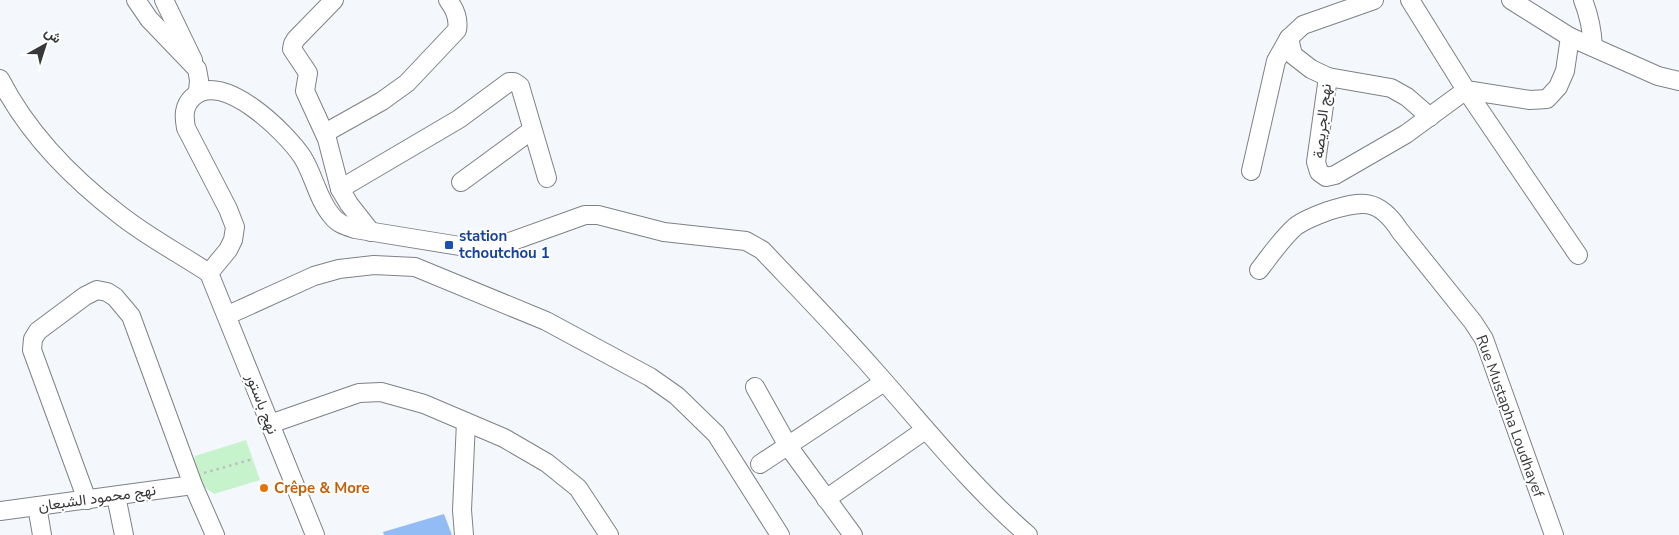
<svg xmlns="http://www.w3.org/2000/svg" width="1679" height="535" font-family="'Nunito Sans',Vazirmatn,sans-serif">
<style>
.green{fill:#c6f3cc}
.building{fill:#92bcf3}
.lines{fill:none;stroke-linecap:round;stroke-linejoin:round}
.minor-casing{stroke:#7e8186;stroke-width:20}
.path{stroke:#bbbec2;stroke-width:2.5;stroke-dasharray:2.5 4;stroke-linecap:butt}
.minor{stroke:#fff;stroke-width:18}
.transit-dot{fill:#1a4fb4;stroke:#fff;stroke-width:2}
.food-dot{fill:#e8710a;stroke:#fff;stroke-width:2}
.labels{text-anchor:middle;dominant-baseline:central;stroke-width:4;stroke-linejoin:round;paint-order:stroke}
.street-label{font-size:15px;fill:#37383a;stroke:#fff}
.transit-label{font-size:15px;font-weight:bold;fill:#164399;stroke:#fff;text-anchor:start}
.food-label{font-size:15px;font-weight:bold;fill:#c56008;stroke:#fff;text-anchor:start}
</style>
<rect width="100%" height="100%" fill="#f4f8fd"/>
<polygon class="green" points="246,440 260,480 214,494 190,477 195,456"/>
<polygon class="building" points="444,514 452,535 384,535 383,532"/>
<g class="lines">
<g class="minor-casing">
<g id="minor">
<polyline points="136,0 149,19 197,69 199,80 198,92"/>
<polyline points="164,0 193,60"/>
<polyline points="334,0 296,39 293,44 292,49 308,73 305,91 327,139 340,189 349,204 371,232"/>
<polyline points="1374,0 1303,25 1289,38 1293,55 1311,69 1328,77 1316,162 1319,172 1326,177 1335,175 1406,134 1466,90 1578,255"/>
<polyline points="1410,0 1466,90 1530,100 1547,99 1558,87 1565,71 1570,37"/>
<polyline points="1511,0 1570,37 1658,76 1679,81"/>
<path d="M1583 0C1589 15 1592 30 1593 46"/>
<polyline points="1328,77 1391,88 1407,97 1430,117"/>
<path d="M0 79C27 132 73 179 120 215 148 237 180 254 209 273"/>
<path d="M325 133 382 101 407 83 457 30C459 19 455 9 448 0"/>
<polyline points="1251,171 1276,61 1289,38"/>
<polyline points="461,182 532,130"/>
<polyline points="340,189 459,119 509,82 514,82 520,86 547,178"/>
<path d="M1259 270C1270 256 1282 238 1296 226 1306 219 1317 215 1328 211 1362 200 1379 198 1400 231L1473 322 1484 339 1554 535"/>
<path d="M209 273 228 250 233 240 235 227 228 209 186 128C184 117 183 106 193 97 222 69 288 134 303 158 314 176 318 200 332 216 338 224 346 226 355 229L472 248 507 243 585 215H598L664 232 746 241 762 250C800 290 838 329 874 370 924 426 971 486 1028 535"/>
<polyline points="209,273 315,535"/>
<polyline points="228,315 314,276 339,269 374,265 415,267 546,321 650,377 677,396 716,434 780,535"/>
<polyline points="755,387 788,446 853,535"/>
<polyline points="270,424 359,393 381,392 424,404 504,438 547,463 578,488 609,535"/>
<polyline points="760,464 884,382"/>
<polyline points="116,496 124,535"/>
<polyline points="826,499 925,430"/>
<polyline points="87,500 32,350 33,339 38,331 85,296 97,290 107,292 115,297 131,316 193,485 215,535"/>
<polyline points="37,506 42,535"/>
<polyline points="0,511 193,485"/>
<polyline points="464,535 462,510 466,422"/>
</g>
</g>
<polyline class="path" points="204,473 253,459"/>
<use href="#minor" class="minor"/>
</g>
<rect class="transit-dot" x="444" y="240" width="10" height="10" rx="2.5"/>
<circle class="food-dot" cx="264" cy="488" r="5"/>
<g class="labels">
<g class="street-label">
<text transform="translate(1322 121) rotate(-84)">نهج الجريصة</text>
<text transform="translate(262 404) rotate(69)">نهج باستور</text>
<text transform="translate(1510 416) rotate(70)">Rue Mustapha Loudhayef</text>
<text transform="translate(97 498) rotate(-8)">نهج محمود الشبعان</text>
</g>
<g class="transit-label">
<text x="459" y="236">station<tspan x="459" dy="17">tchoutchou 1</tspan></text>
</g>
<g class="food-label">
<text x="274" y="488">Crêpe &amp; More</text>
</g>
</g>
<g transform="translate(45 45) rotate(39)" stroke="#ffffff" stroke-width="4" paint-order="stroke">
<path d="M0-4L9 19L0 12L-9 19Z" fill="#37383a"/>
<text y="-8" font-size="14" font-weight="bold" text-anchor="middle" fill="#37383a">ش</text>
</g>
</svg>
